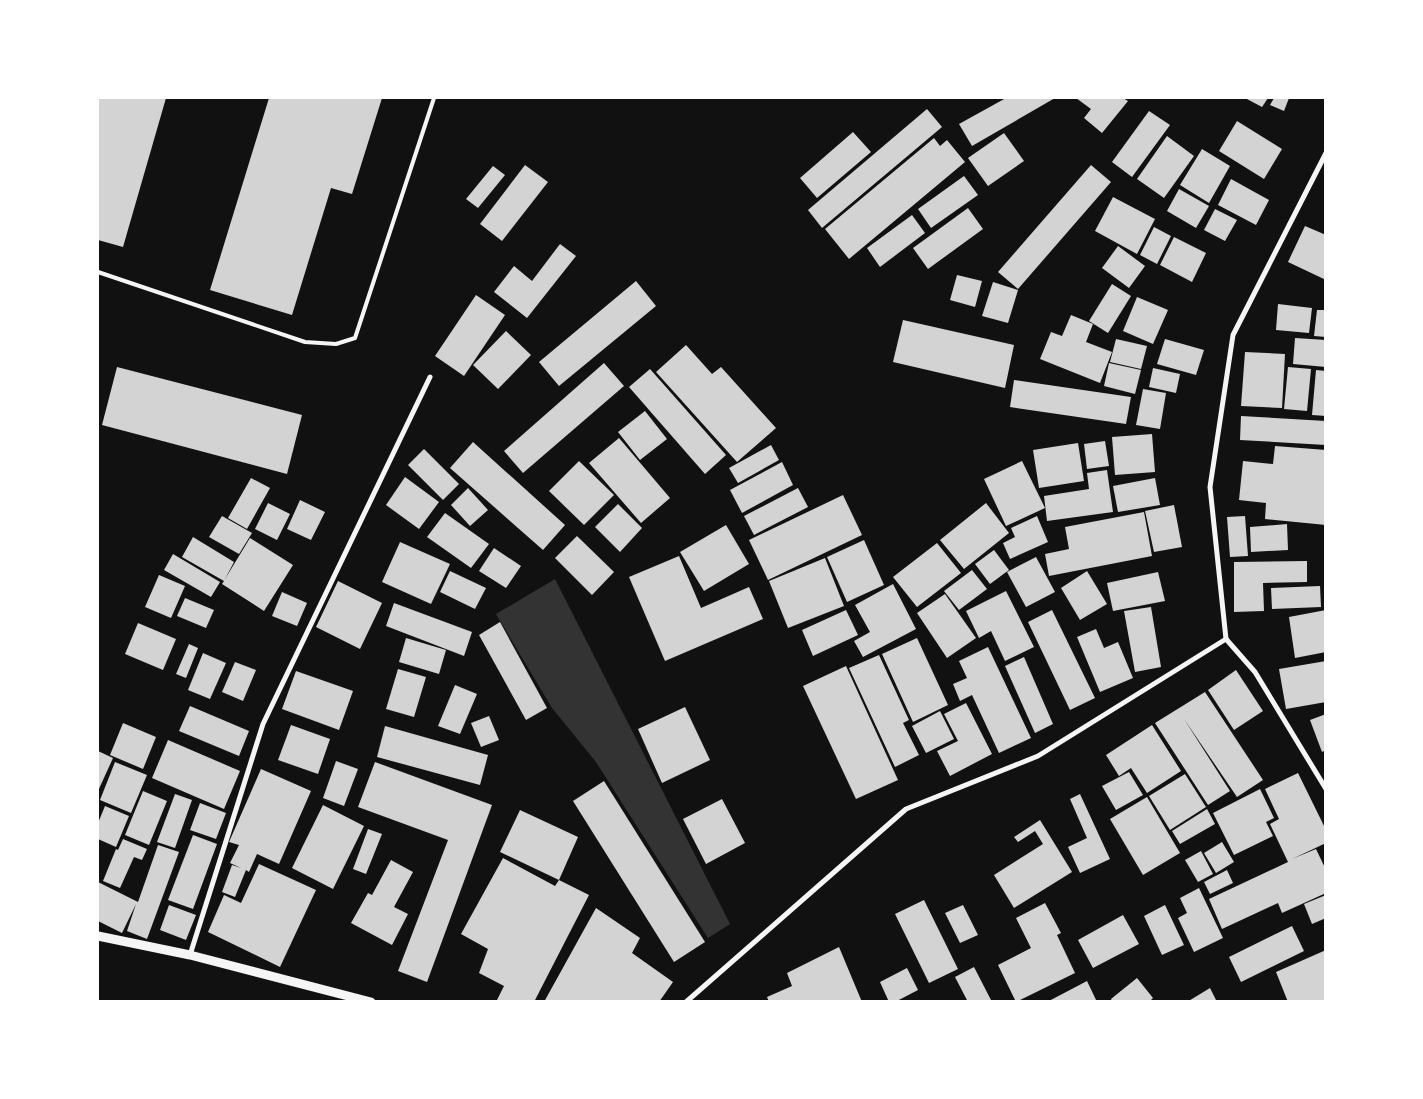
<svg xmlns="http://www.w3.org/2000/svg" width="1423" height="1099" font-family="'Nunito Sans',sans-serif">
<style>
.water{fill:#333}
.building{fill:#d3d3d3}
.lines{fill:none;stroke-linecap:round;stroke-linejoin:round}
.service{stroke:#f5f5f5;stroke-width:4}
.minor{stroke:#f5f5f5;stroke-width:5}
.tertiary{stroke:#f5f5f5;stroke-width:9}
</style>
<rect width="100%" height="100%" fill="#111"/>
<polygon class="water" points="555,579 730,924 708,938 596,762 552,708 496,614"/>
<g class="building">
<polygon points="98,98 166,98 123,247 98,240"/>
<polygon points="269,98 382,98 352,194 331,188 292,315 210,290"/>
<polygon points="1006,98 1055,98 972,146 959,124"/>
<polygon points="1076,98 1123,98 1128,101 1102,133 1084,118 1091,109"/>
<polygon points="1245,98 1268,98 1262,107"/>
<polygon points="1274,98 1289,98 1284,111 1270,105"/>
<polygon points="927,109 942,127 822,228 808,210"/>
<polygon points="1149,111 1170,125 1132,177 1112,162"/>
<polygon points="1237,121 1282,149 1264,179 1219,151"/>
<polygon points="853,132 871,152 817,198 800,178"/>
<polygon points="1004,133 1024,161 988,186 968,158"/>
<polygon points="1167,136 1194,156 1164,198 1137,179"/>
<polygon points="934,138 940,146 947,140 965,162 849,259 825,229"/>
<polygon points="1202,149 1230,166 1209,203 1180,185"/>
<polygon points="525,165 548,182 502,241 480,224"/>
<polygon points="1091,165 1111,182 1018,289 998,272"/>
<polygon points="493,166 505,175 478,208 466,199"/>
<polygon points="964,176 978,195 931,228 918,209"/>
<polygon points="1231,179 1269,200 1256,225 1218,205"/>
<polygon points="1179,189 1209,206 1196,228 1167,211"/>
<polygon points="1113,197 1155,219 1137,254 1095,231"/>
<polygon points="968,208 983,229 928,269 913,248"/>
<polygon points="1215,209 1237,220 1225,241 1204,230"/>
<polygon points="912,215 925,233 880,267 867,248"/>
<polygon points="1305,226 1326,235 1326,280 1288,262"/>
<polygon points="1154,227 1171,236 1157,264 1140,255"/>
<polygon points="1174,237 1206,253 1192,282 1160,265"/>
<polygon points="560,244 576,256 527,318 494,292 514,266 532,281"/>
<polygon points="1118,246 1145,266 1129,288 1102,268"/>
<polygon points="957,275 982,281 975,307 950,300"/>
<polygon points="636,281 656,306 559,386 539,362"/>
<polygon points="993,282 1018,290 1008,323 982,316"/>
<polygon points="1112,284 1131,296 1108,333 1089,321"/>
<polygon points="476,295 505,315 464,376 435,356"/>
<polygon points="1137,297 1168,310 1153,344 1123,331"/>
<polygon points="1278,304 1312,308 1309,333 1276,330"/>
<polygon points="1317,310 1326,310 1326,337 1314,336"/>
<polygon points="1071,315 1093,324 1086,342 1112,352 1100,383 1040,359 1051,332 1062,336"/>
<polygon points="903,320 1014,345 1005,388 893,362"/>
<polygon points="506,331 531,355 498,389 473,365"/>
<polygon points="1295,338 1326,340 1326,367 1293,364"/>
<polygon points="1116,339 1147,346 1141,369 1110,362"/>
<polygon points="1165,339 1204,350 1196,375 1157,364"/>
<polygon points="686,345 712,374 721,367 776,428 737,462 656,372"/>
<polygon points="1245,352 1285,354 1282,408 1241,406"/>
<polygon points="604,363 624,386 523,473 504,451"/>
<polygon points="1109,363 1141,370 1135,394 1104,386"/>
<polygon points="117,367 302,415 287,474 102,425"/>
<polygon points="1288,367 1311,369 1307,411 1284,409"/>
<polygon points="1153,368 1180,374 1176,393 1149,387"/>
<polygon points="650,369 726,455 705,474 629,387"/>
<polygon points="1316,370 1326,371 1326,416 1312,415"/>
<polygon points="1014,380 1131,397 1126,424 1010,407"/>
<polygon points="1143,389 1166,393 1160,429 1136,425"/>
<polygon points="645,411 667,439 640,460 618,432"/>
<polygon points="1241,416 1326,421 1326,445 1240,440"/>
<polygon points="1152,434 1155,472 1115,475 1112,437"/>
<polygon points="619,438 670,498 641,523 589,463"/>
<polygon points="1105,441 1109,466 1087,469 1084,444"/>
<polygon points="473,442 565,525 543,550 450,468"/>
<polygon points="1078,443 1084,481 1039,488 1033,450"/>
<polygon points="771,445 779,460 738,483 729,468"/>
<polygon points="1275,446 1326,450 1326,525 1265,519 1266,503 1239,500 1243,461 1273,464"/>
<polygon points="424,449 459,484 443,500 408,465"/>
<polygon points="579,461 614,495 584,525 549,491"/>
<polygon points="1022,461 1045,508 1006,526 984,479"/>
<polygon points="782,462 793,485 742,513 730,490"/>
<polygon points="1107,470 1113,512 1047,521 1044,496 1089,489 1087,473"/>
<polygon points="405,477 439,502 419,529 386,505"/>
<polygon points="251,478 270,488 247,529 228,518"/>
<polygon points="1155,478 1160,505 1118,512 1113,486"/>
<polygon points="468,488 488,510 470,526 451,505"/>
<polygon points="798,488 808,507 754,535 744,516"/>
<polygon points="843,495 862,535 768,580 749,540"/>
<polygon points="300,500 325,512 311,540 287,529"/>
<polygon points="268,503 290,514 277,540 255,529"/>
<polygon points="986,503 1009,533 964,569 940,540"/>
<polygon points="618,504 642,528 620,552 595,527"/>
<polygon points="1174,505 1182,547 1154,552 1145,511"/>
<polygon points="1144,512 1152,556 1049,576 1045,554 1069,549 1065,527"/>
<polygon points="445,513 489,544 471,568 427,537"/>
<polygon points="222,516 252,533 239,554 209,537"/>
<polygon points="1037,516 1048,542 1010,559 1003,543 1015,537 1011,528"/>
<polygon points="1245,516 1248,556 1230,557 1227,517"/>
<polygon points="1287,524 1288,550 1251,552 1250,527"/>
<polygon points="726,525 749,564 704,591 680,552"/>
<polygon points="577,536 614,572 592,595 555,558"/>
<polygon points="193,537 234,562 225,579 250,538 293,565 264,611 222,584 224,581 182,557"/>
<polygon points="864,540 884,585 847,602 827,557"/>
<polygon points="400,542 450,564 431,604 382,582"/>
<polygon points="937,543 961,573 917,607 893,577"/>
<polygon points="494,548 521,566 506,588 479,571"/>
<polygon points="994,550 1009,570 990,584 975,564"/>
<polygon points="173,554 220,582 211,597 164,570"/>
<polygon points="679,556 701,608 749,587 763,619 665,661 629,577"/>
<polygon points="1036,557 1055,592 1026,607 1007,572"/>
<polygon points="825,558 844,606 788,628 769,581"/>
<polygon points="1307,561 1307,582 1263,583 1264,611 1234,612 1234,562"/>
<polygon points="972,570 987,589 959,610 944,591"/>
<polygon points="450,571 486,588 475,609 440,592"/>
<polygon points="1087,571 1107,604 1080,620 1061,588"/>
<polygon points="1158,572 1165,601 1113,611 1107,583"/>
<polygon points="159,575 185,586 171,618 145,607"/>
<polygon points="338,581 382,603 360,649 316,627"/>
<polygon points="893,584 916,629 863,657 854,641 870,632 855,605"/>
<polygon points="1320,586 1321,607 1272,609 1271,588"/>
<polygon points="1006,591 1034,647 1005,661 991,631 979,638 966,611"/>
<polygon points="282,592 307,603 297,626 272,616"/>
<polygon points="945,594 976,638 947,658 917,613"/>
<polygon points="185,598 214,610 206,628 177,616"/>
<polygon points="394,603 472,632 464,656 386,626"/>
<polygon points="1151,607 1161,667 1135,672 1124,611"/>
<polygon points="846,610 858,635 813,656 802,630"/>
<polygon points="1052,610 1095,698 1070,710 1028,622"/>
<polygon points="1326,610 1326,652 1295,658 1289,617"/>
<polygon points="500,622 547,708 526,720 479,635"/>
<polygon points="138,623 176,639 163,670 125,654"/>
<polygon points="1096,629 1104,648 1118,642 1133,678 1100,692 1077,637"/>
<polygon points="406,638 446,650 439,674 399,662"/>
<polygon points="917,638 948,705 913,722 882,654"/>
<polygon points="189,644 198,648 186,678 176,674"/>
<polygon points="988,647 1031,738 999,753 972,695 960,701 953,684 967,678 959,661"/>
<polygon points="203,653 226,663 210,699 188,690"/>
<polygon points="879,655 909,720 903,723 919,755 895,767 849,668"/>
<polygon points="1024,657 1053,724 1035,733 1005,666"/>
<polygon points="1326,661 1326,702 1286,709 1279,669"/>
<polygon points="235,662 256,670 243,701 222,692"/>
<polygon points="846,666 898,780 856,799 803,686"/>
<polygon points="398,669 426,677 414,717 386,709"/>
<polygon points="1236,670 1263,711 1234,730 1208,690"/>
<polygon points="296,671 353,691 339,730 282,709"/>
<polygon points="455,685 477,694 460,734 438,726"/>
<polygon points="1205,692 1263,780 1237,797 1184,719 1230,791 1208,805 1155,723"/>
<polygon points="966,703 992,754 950,776 937,751 958,741 944,714"/>
<polygon points="190,706 249,731 239,756 179,731"/>
<polygon points="685,707 710,760 662,783 638,729"/>
<polygon points="940,711 954,739 926,753 912,726"/>
<polygon points="1326,714 1326,750 1322,752 1310,720"/>
<polygon points="489,716 499,740 481,747 471,723"/>
<polygon points="123,723 156,737 143,769 110,755"/>
<polygon points="291,725 330,739 318,774 278,760"/>
<polygon points="1152,725 1181,771 1147,793 1131,768 1119,776 1106,755"/>
<polygon points="385,726 488,755 480,785 377,757"/>
<polygon points="168,740 240,771 224,809 152,778"/>
<polygon points="98,751 113,758 98,791"/>
<polygon points="336,761 358,769 344,806 323,798"/>
<polygon points="115,762 147,775 131,813 100,800"/>
<polygon points="375,762 492,805 427,982 398,971 448,840 358,807"/>
<polygon points="261,769 311,791 279,864 257,854 249,872 246,870 235,897 222,892 232,865 241,868 230,863 239,845 229,842"/>
<polygon points="1129,772 1143,795 1116,810 1102,786"/>
<polygon points="1298,773 1326,830 1326,843 1292,859 1316,849 1326,870 1326,893 1282,913 1278,903 1222,929 1209,899 1288,862 1270,824 1279,819 1265,789"/>
<polygon points="1185,774 1206,807 1170,830 1149,796"/>
<polygon points="604,781 705,942 674,962 573,801"/>
<polygon points="1260,789 1274,818 1266,822 1273,836 1234,855 1213,813"/>
<polygon points="143,791 167,801 149,845 125,835"/>
<polygon points="175,794 192,800 175,848 157,842"/>
<polygon points="1080,794 1110,859 1080,873 1068,847 1087,838 1070,799"/>
<polygon points="1147,797 1180,853 1143,875 1110,819"/>
<polygon points="722,799 745,843 706,864 683,819"/>
<polygon points="200,803 226,813 216,839 190,830"/>
<polygon points="323,805 364,826 333,889 292,868"/>
<polygon points="105,806 129,816 116,847 98,839 98,823"/>
<polygon points="1207,809 1215,824 1180,844 1172,831"/>
<polygon points="520,810 578,837 559,880 500,852"/>
<polygon points="1040,820 1072,872 1014,908 994,875 1043,844 1035,831 1018,842 1014,837"/>
<polygon points="368,829 382,834 366,874 353,869"/>
<polygon points="193,835 217,844 193,909 168,900"/>
<polygon points="123,839 147,849 142,860 134,857 120,888 103,881 116,849 118,850"/>
<polygon points="1222,842 1234,862 1216,873 1204,853"/>
<polygon points="158,845 179,852 147,939 127,931 136,904 122,933 98,921 98,882 138,902"/>
<polygon points="1201,851 1213,874 1198,882 1185,860"/>
<polygon points="503,858 555,886 559,880 589,895 534,1002 496,1002 504,986 479,973 488,949 461,934"/>
<polygon points="391,860 413,872 394,907 408,914 392,945 351,923 368,893 372,895"/>
<polygon points="259,864 316,890 280,967 208,932 224,895 241,903"/>
<polygon points="1227,870 1233,883 1210,894 1204,882"/>
<polygon points="1199,888 1223,938 1194,952 1178,918 1187,913 1180,898"/>
<polygon points="1326,895 1326,918 1312,924 1304,904"/>
<polygon points="924,900 958,969 929,983 895,914"/>
<polygon points="1045,903 1061,933 1057,935 1075,973 1016,1002 998,965 1031,948 1016,918"/>
<polygon points="169,905 196,915 186,940 160,930"/>
<polygon points="963,905 978,935 960,943 945,913"/>
<polygon points="1165,905 1184,945 1162,955 1144,916"/>
<polygon points="596,908 640,938 632,953 673,982 659,1002 544,1002"/>
<polygon points="1123,915 1139,944 1093,968 1078,940"/>
<polygon points="1292,926 1304,951 1241,982 1229,957"/>
<polygon points="839,947 862,1002 769,1002 767,997 792,986 787,973"/>
<polygon points="1326,950 1326,1002 1288,1002 1276,972"/>
<polygon points="974,967 992,1002 968,1002 955,977"/>
<polygon points="907,968 918,990 895,1002 889,1002 880,982"/>
<polygon points="1137,978 1153,998 1149,1002 1112,1002 1111,999"/>
<polygon points="1087,981 1097,1002 1047,1002"/>
<polygon points="1210,988 1217,1002 1187,1002"/>
</g>
<g class="lines">
<polyline class="service" points="98,272 305,342 336,344 355,338 434,98"/>
<g class="minor">
<polyline points="1226,639 1210,487 1233,335 1326,153"/>
<polyline points="1226,639 1255,672 1326,789"/>
<polyline points="190,955 263,724 430,377"/>
<polyline points="686,1002 906,809 1038,756 1226,639"/>
</g>
<polyline class="tertiary" points="98,936 190,955 371,1002"/>
</g>
<rect width="1423" height="1099" fill="none" stroke="#ffffff" stroke-width="198"/>
</svg>
